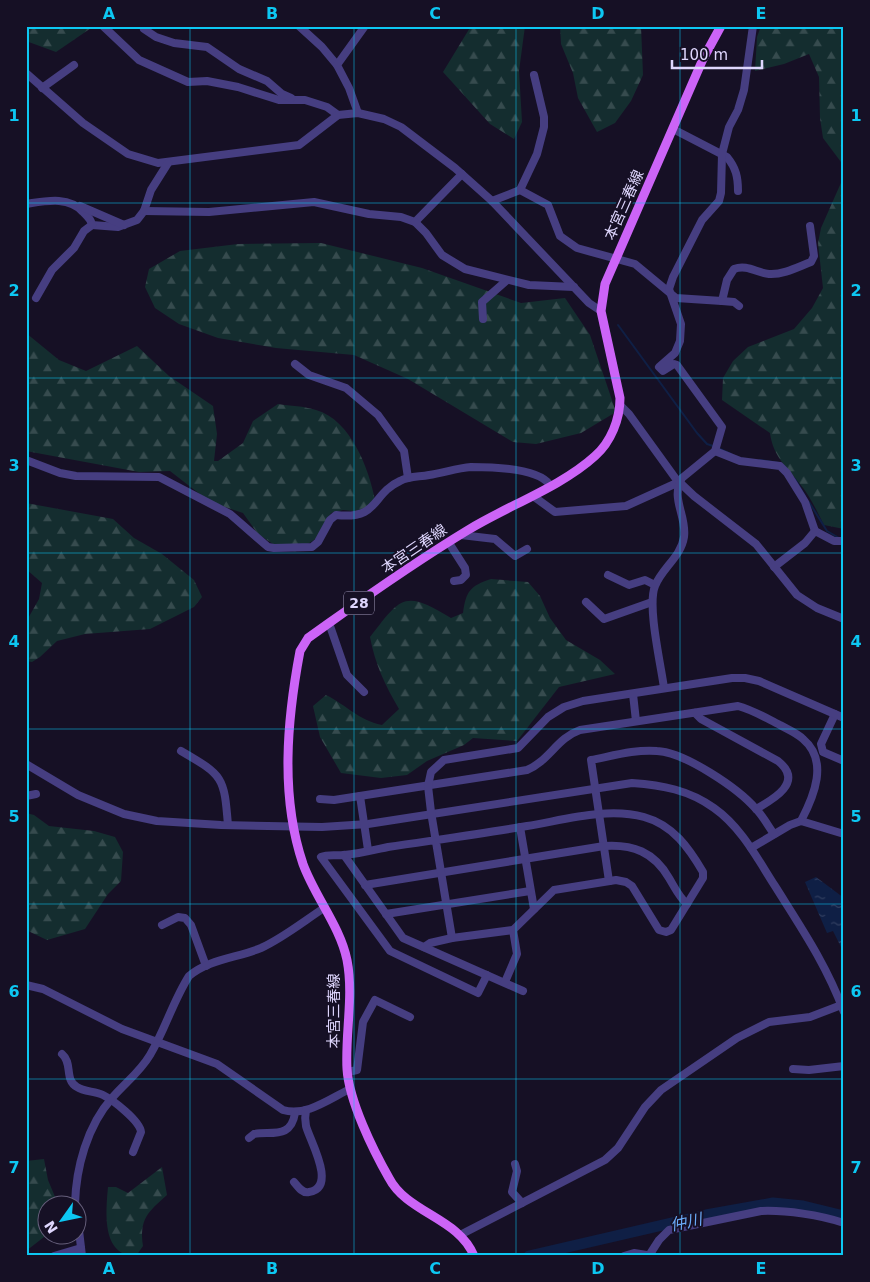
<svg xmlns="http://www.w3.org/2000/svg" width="870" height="1282" font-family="'DejaVu Sans','Noto Sans JP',sans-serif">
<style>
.forest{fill:url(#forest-firs)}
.water{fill:url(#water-ripples)}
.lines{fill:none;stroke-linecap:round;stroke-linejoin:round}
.stream{stroke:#0f1f45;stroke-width:2}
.river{stroke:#0f1f45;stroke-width:11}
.minor{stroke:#463e81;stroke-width:8}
.major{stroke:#cc64f7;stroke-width:9}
.grid{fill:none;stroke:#0dc7f2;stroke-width:1;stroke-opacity:0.55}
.labels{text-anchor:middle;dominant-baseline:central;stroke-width:4;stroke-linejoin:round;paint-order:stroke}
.shield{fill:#161025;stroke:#a29bbc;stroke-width:1}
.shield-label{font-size:14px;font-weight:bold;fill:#ded6fd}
.street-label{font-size:15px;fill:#ded6fd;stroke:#161025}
.water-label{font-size:16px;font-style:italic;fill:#6aaaf7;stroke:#161025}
.neatline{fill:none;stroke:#0dc7f2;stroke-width:2}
.grid-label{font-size:16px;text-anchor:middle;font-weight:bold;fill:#0dc7f2}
</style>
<defs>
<pattern id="forest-firs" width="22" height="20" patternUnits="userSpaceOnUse" patternTransform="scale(1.25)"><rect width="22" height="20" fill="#142d2f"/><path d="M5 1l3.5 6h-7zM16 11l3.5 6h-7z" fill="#364b4e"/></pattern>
<pattern id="water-ripples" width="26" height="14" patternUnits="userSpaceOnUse" patternTransform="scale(1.25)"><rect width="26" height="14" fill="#0f1f45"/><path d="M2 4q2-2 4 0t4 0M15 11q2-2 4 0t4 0" fill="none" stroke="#323f61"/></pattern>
</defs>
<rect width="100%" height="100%" fill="#161025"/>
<g class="forest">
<polygon points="26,26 94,26 56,52 26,41"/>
<polygon points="471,26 525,26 519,71 522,122 514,139 490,124 443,72"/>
<polygon points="560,26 641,26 643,75 631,101 615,123 597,132 578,98 573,73 561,44"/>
<polygon points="761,26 844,26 844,166 823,138 820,118 819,77 809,54 784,64 755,71 757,37"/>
<path d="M844 176V529L824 525C817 511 810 496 800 484 786 466 773 456 770 433L722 400 723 378 733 361 748 347 794 329 812 308 823 288 818 243 821 228Z"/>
<polygon points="321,243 422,268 521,303 565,298 590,335 616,412 581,433 536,444 513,442 408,379 354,355 276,348 218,338 179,324 155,308 145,287 149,269 180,251 238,244"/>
<path d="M26 333 59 360 86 371 137 346 169 376 213 406 217 434 214 461H218L243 443 253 421 278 404C290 406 304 406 316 410 351 420 369 469 375 500L363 512 343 510 331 513 317 538 295 552 273 544 258 534 243 513 210 502 170 471 139 472 26 451Z"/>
<polygon points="26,503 113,519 134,538 162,554 194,580 202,597 194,607 150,629 85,634 57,641 40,657 32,662 26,661 26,622 39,599 42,583 26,569"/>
<path d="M491 579 528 582 540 596 550 618 566 640 600 660 615 674 559 687 517 741 473 738 464 745 427 761 407 775 381 778 341 773 320 737 313 706 326 695C348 706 358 720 382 725L399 709C385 685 375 664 370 637 401 597 404 589 451 618L463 613C466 591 470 586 491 579Z"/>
<polygon points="26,813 34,815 49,826 94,831 115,837 123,852 121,881 108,894 85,929 47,940 26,930"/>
<polygon points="44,1159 48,1180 58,1204 48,1204 48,1234 53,1235 44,1237 26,1251 26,1161"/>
<path d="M162 1167 167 1195C148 1212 139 1219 143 1246L136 1256C101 1256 106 1211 108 1187H116L128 1193Z"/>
</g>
<polygon class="water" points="816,877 844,898 844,953 833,931 827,933 805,882"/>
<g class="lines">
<g class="stream">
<polyline points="618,325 697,433 707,444 713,446"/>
<polyline points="720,449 731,454"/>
<polyline points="760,460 779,463"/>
<polyline points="795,479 805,496"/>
<polyline points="809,502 827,531 839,538"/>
</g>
<polyline class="river" points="529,1256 706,1215 773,1203 803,1206 844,1216"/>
<g class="minor">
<polyline points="103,26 139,60 188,82 207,81 238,87 279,100 305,100 327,107 338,115"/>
<polyline points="299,26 322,47 337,65"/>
<polyline points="144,29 156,37 174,43 207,47 239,69 267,81 282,94 291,98"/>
<polyline points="26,73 83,123 128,154 158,163 299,145 338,115 358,113 384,119 401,127 455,168 492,201 589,303 601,311"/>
<polyline points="42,88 74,65"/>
<polyline points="358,113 349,88 337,65 365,26"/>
<path d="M673 129 727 157C736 168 738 177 738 191"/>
<path d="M520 190 548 205 560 236 577 248 635 264 676 298 722 301 727 280 734 269C747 264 757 273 769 274 783 275 798 267 811 262L814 256 810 226"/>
<polyline points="492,201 520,190 537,154 544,127 544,117 534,75"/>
<path d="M26 204C46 201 69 196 83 212 88 217 91 219 92 225L118 227 137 220 144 211 151 190 168 163"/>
<polyline points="80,206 124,225"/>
<polyline points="144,211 209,212 314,202 369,214 401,217 415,222 462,174"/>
<polyline points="415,222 426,233 442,255 465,269 529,285 574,287"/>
<polyline points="36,298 52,270 74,248 84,231 92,225"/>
<polyline points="722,301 734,302 739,306"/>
<polyline points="483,319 482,302 506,281"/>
<polyline points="295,364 309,375 346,388 378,415 404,451 408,478"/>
<polyline points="620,405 629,414 676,479 694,496 756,544 797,595 817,608 844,619"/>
<polyline points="715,451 740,461 780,466 787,473 805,502 815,531 834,541 844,541"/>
<path d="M26 460 60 473 76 476 159 477 230 514 268 547 274 548 312 547 318 542 330 520 336 515C380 520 371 494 400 481 409 476 419 477 429 475 443 473 457 468 471 467 491 467 538 468 550 485"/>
<polyline points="533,496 555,512 626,506 679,482"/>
<polyline points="461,535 495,539 515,556 527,549"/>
<polyline points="449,543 465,568 466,575 461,580 454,581"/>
<polyline points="774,567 805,543 815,531"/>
<polyline points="608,575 629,585 645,580 655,585"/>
<polyline points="586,602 604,619 652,602"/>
<polyline points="329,623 347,675 364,692"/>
<path d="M664 688C661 665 647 606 655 586 662 568 681 557 684 537 687 516 670 498 682 478L715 451 722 427 677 365 674 364 663 371 659 367 675 353 680 341 681 324 669 289 673 277 702 220 719 201 721 193 722 154 729 127 738 110 744 90 753 26"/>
<polyline points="633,694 636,721"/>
<path d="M695 713 701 719 778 761C804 782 774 799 756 809"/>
<polyline points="835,714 821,744 823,752 844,761"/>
<path d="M181 751C224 776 224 777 228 825"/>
<path d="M26 764 78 795 124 814 157 821 221 825 322 827 368 824 632 783C662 785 689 790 714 808 741 827 757 858 775 886 802 929 826 964 844 1012"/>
<polyline points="26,796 36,794"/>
<polyline points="360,796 368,850"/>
<path d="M320 799 334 800 527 770C549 761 557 738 580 730L738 706C753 710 766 718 780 725 787 729 797 733 803 739 829 761 814 796 801 821"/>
<polyline points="520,827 534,909"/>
<polyline points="751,848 790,825 801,821 844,834"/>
<polyline points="344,855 403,938 523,991"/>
<path d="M609 881 591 760C612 756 636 749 657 751 684 752 738 788 756 809 763 816 768 826 774 834"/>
<path d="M365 885 604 846C633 844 654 852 669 878 675 888 679 897 687 904"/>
<polyline points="386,914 530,891"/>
<polyline points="162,925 178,917 185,918 191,925 206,966"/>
<polyline points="424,947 430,943 452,938"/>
<path d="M487 975 478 993 390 951 321 857C328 854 336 856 344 855 358 854 374 850 388 847 435 840 481 834 527 826 564 820 607 807 644 817 673 825 689 848 703 872V878L671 930 666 932 659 930 632 886 626 882 616 880 554 890 513 930 452 938 431 812 428 786 431 772 444 760 518 748 548 717 564 707 583 701 732 678H745L759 681 844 718"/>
<polyline points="505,982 517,954 513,930"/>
<path d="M26 985 43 989 122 1029 217 1064 283 1110C306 1117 329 1099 350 1089"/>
<path d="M62 1054C73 1063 64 1080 77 1087 84 1092 95 1091 103 1095 113 1100 140 1121 141 1132L133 1152"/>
<polyline points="793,1069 809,1070 844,1066"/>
<polyline points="348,1072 357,1070 363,1022 375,1000 410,1017"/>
<path d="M249 1138 254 1134C272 1131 291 1139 295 1113"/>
<polyline points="515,1164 517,1171 512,1192 522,1203"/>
<path d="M294 1182C298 1187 303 1194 309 1192 338 1188 309 1139 306 1126 305 1121 305 1115 306 1110"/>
<path d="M75 1204C76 1168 87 1126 112 1098 125 1083 140 1072 150 1055 165 1030 173 1001 189 976 209 959 237 958 261 948 283 938 304 921 324 908"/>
<polyline points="78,1222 82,1256"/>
<polyline points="460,1235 605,1160 618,1148 645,1107 661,1090 737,1038 769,1022 810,1017 844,1004"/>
<path d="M650 1254 659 1240 669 1230 761 1211C786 1210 820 1215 844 1223"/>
<polyline points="54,1256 81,1248"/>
<polyline points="624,1256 634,1253 653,1256"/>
</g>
<path class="major" d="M474 1256C459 1218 407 1213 389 1178 373 1150 349 1101 347 1069 345 1033 354 996 347 960 340 926 315 897 303 864 280 796 287 720 300 651L308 638 329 623C374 591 420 559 468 530 507 506 561 487 595 456 611 442 620 419 620 398L601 311 605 284 703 59 721 26"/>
</g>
<path class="grid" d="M190 26V1256M354 26V1256M516 26V1256M680 26V1256M26 203H844M26 378H844M26 553H844M26 729H844M26 904H844M26 1079H844"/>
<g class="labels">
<rect class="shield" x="344" y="591.5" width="30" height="23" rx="4"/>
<g class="shield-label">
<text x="359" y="603">28</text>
</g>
<g class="street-label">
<text transform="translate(624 205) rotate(-66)">本宮三春線</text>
<text transform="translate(414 549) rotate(-34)">本宮三春線</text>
<text transform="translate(334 1011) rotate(-90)">本宮三春線</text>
</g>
<g class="water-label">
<text transform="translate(686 1222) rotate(-12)">仲川</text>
</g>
</g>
<rect width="870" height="1282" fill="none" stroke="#161025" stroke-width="55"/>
<g transform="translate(62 1220) rotate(237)"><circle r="24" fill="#161025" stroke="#665f7b"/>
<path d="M0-4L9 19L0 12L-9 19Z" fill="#0dc7f2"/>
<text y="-8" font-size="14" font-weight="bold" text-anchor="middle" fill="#ded6fd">N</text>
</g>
<path d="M672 60v8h90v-8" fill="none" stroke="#ded6fd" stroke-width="2.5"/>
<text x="680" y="60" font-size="15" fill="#ded6fd" stroke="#161025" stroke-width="4" paint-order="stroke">100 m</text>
<rect x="28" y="28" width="814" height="1226" class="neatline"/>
<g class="grid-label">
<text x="109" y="19">A</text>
<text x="272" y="19">B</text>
<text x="435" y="19">C</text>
<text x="598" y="19">D</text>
<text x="761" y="19">E</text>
<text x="14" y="121">1</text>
<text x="856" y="121">1</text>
<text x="14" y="296">2</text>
<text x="856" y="296">2</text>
<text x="14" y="471">3</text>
<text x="856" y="471">3</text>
<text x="14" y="647">4</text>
<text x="856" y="647">4</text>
<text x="14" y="822">5</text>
<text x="856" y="822">5</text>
<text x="14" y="997">6</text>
<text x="856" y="997">6</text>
<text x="14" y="1173">7</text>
<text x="856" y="1173">7</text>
<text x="109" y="1274">A</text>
<text x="272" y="1274">B</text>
<text x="435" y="1274">C</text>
<text x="598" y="1274">D</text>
<text x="761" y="1274">E</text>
</g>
</svg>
